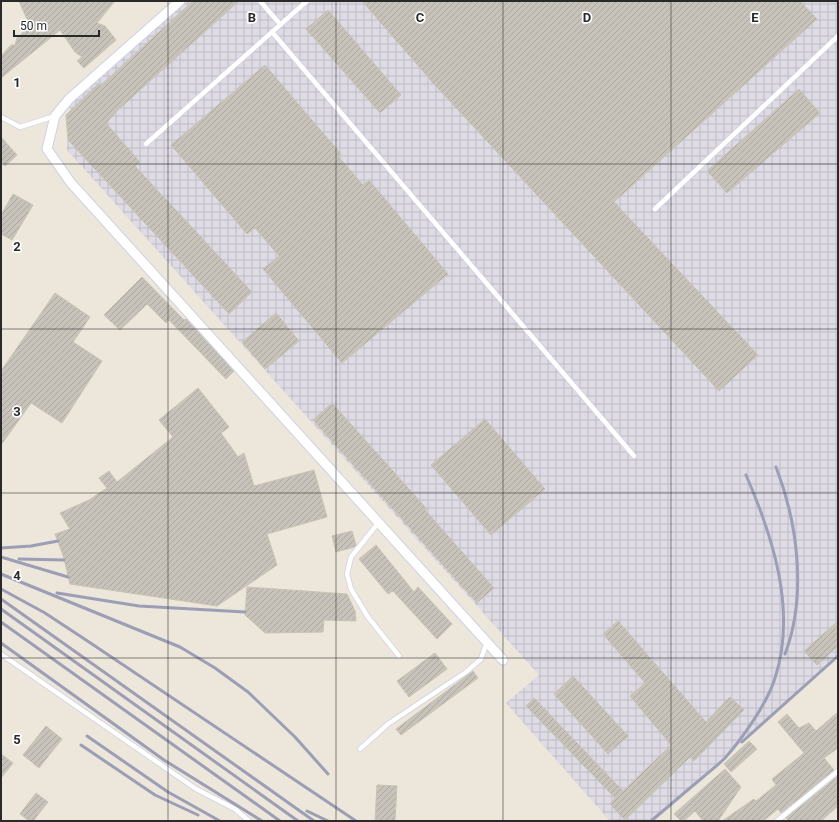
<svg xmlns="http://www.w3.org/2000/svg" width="839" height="822" font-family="Roboto,sans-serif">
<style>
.industrial{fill:url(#industrial-grid)}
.building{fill:url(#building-hatch);stroke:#c8c3b4}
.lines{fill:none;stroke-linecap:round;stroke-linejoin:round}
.lane-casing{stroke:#cfd1e4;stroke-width:6}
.street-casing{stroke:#cfd1e4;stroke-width:11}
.lane{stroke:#fff;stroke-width:4.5}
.street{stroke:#fff;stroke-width:9}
.rail{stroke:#9c9eb6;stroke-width:3}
.grid{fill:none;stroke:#292929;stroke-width:1;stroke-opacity:0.55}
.grid-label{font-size:13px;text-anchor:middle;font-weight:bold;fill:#292929;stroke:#fff;stroke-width:3.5;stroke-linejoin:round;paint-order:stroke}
</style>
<defs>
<pattern id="industrial-grid" width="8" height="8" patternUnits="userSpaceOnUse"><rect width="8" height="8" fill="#dfdbe5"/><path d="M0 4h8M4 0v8" fill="none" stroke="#bfbcc4"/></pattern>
<pattern id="building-hatch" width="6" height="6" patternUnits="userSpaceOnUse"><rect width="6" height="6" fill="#c8c3ba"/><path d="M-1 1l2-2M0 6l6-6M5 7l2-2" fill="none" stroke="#aca8a0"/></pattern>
</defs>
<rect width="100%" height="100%" fill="#ede6da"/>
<polygon class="industrial" points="187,1 838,1 838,658 651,821 610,821 506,703 539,675 67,150 70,102"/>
<g class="building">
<polygon points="19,1 115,1 97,23 105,26 116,40 84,68 77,61 82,57 75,52 60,30 1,78 1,56 11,45 15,45 17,38 30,26"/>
<polygon points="193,1 239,1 119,109 106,123 140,162 135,166 252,292 229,314 68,140 66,115 98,84 100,86"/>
<polygon points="362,1 800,1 817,19 614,202 758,355 719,391 433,83"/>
<polygon points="328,10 401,95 380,113 306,29"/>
<polygon points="265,65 341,154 338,156 363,185 369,180 448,274 342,363 263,269 279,256 255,228 247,234 171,145"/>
<polygon points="799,89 820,113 727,193 707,171"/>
<polygon points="1,137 17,155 5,166 1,161"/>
<polygon points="13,194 33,205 12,240 1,234 1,215"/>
<polygon points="142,277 184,320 186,319 234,371 226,379 169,320 166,323 147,304 120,330 104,315"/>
<polygon points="55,293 90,317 73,342 102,361 62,423 31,403 1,445 1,371"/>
<polygon points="276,313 299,341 265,369 242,342"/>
<polygon points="198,388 229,427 221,433 238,457 244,453 254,486 314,470 327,517 267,534 277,565 217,606 70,584 63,555 55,534 70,529 60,513 89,500 107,488 99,478 109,471 117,482 173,437 159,420"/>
<polygon points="332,403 427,509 425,510 494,588 477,603 313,420"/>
<polygon points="485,419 545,489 491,535 431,465"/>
<polygon points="352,531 356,545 354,547 336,552 332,536"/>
<polygon points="376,545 414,592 418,587 452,624 437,639 393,591 388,594 359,559"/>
<polygon points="247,587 347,594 355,611 356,621 324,620 323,632 265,633 245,615"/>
<polygon points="618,621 706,722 730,697 744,710 694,761 690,757 625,820 610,804 615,798 526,706 534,698 623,791 671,745 630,696 645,683 603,634"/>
<polygon points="838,621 838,646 817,665 804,651"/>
<polygon points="435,653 447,669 409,697 397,681"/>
<polygon points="473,671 478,678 401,735 396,729"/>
<polygon points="573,676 628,736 608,754 554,694"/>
<polygon points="838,712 838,748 824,758 834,770 781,813 778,809 763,821 722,821 754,799 756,801 776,785 772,779 804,753 778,722 787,714 799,728 809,723 816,731"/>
<polygon points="46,726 62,739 39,768 23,755"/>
<polygon points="749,741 757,749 731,772 724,764"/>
<polygon points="1,754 13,763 1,778"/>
<polygon points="725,769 741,787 718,821 703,821 695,811 684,821 681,821 674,814"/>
<polygon points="838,776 838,806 821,821 789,821 786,818"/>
<polygon points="377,785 397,786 395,821 375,821"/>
<polygon points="36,793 48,802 33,821 29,821 20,814"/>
</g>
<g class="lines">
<g class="lane-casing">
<g id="lane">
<polyline points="260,1 280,24"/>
<polyline points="272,32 634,456"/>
<polyline points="1,117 20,127 55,116"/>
<polyline points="146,144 307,1"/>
<polyline points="655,209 838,36"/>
<polyline points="379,522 351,557 347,574 351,589 368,617 399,656"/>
<polyline points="1,654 196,789 235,809 249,821"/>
<polyline points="360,749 388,724 466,672 481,659 487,642"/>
<polyline points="777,821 838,771"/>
</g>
</g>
<g class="street-casing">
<polyline id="street" points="180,1 69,99 55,116 47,149 71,183 503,660"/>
</g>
<use href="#lane" class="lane"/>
<use href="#street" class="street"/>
<g class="rail">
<path d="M776 467C798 524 807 596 785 654"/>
<polyline points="1,548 31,546 58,541"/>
<polyline points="1,557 68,577"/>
<polyline points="19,559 64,560"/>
<polyline points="1,574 180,647 215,668 248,692 295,737 328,774"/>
<polyline points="1,589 45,613 89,642 356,821"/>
<polyline points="57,593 139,606 245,612"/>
<polyline points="1,599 314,821"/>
<polyline points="1,609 298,821"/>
<polyline points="1,622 280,821"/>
<polyline points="1,643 164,760 262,821"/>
<polyline points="87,736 168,792 220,821"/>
<polyline points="742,742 838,656"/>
<polyline points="81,745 155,795 198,815"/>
<polyline points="307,811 328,821"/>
<path d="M651 821C668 807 685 792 702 778 710 771 718 765 725 758 742 739 768 702 775 678 797 611 773 537 746 475"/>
</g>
</g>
<path class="grid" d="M168 1V821M336 1V821M503 1V821M671 1V821M1 164H838M1 329H838M1 493H838M1 658H838"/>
<g class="grid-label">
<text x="252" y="22">B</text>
<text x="420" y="22">C</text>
<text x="587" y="22">D</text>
<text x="755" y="22">E</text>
<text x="17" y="87">1</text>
<text x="17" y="251">2</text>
<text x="17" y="416">3</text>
<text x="17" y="580">4</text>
<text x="17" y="744">5</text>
</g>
<rect width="839" height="822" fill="none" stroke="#292929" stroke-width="4"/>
<path d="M14 30v6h85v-6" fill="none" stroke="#292929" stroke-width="2"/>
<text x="20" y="30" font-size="12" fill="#292929" stroke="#ffffff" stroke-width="3" paint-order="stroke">50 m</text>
</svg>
